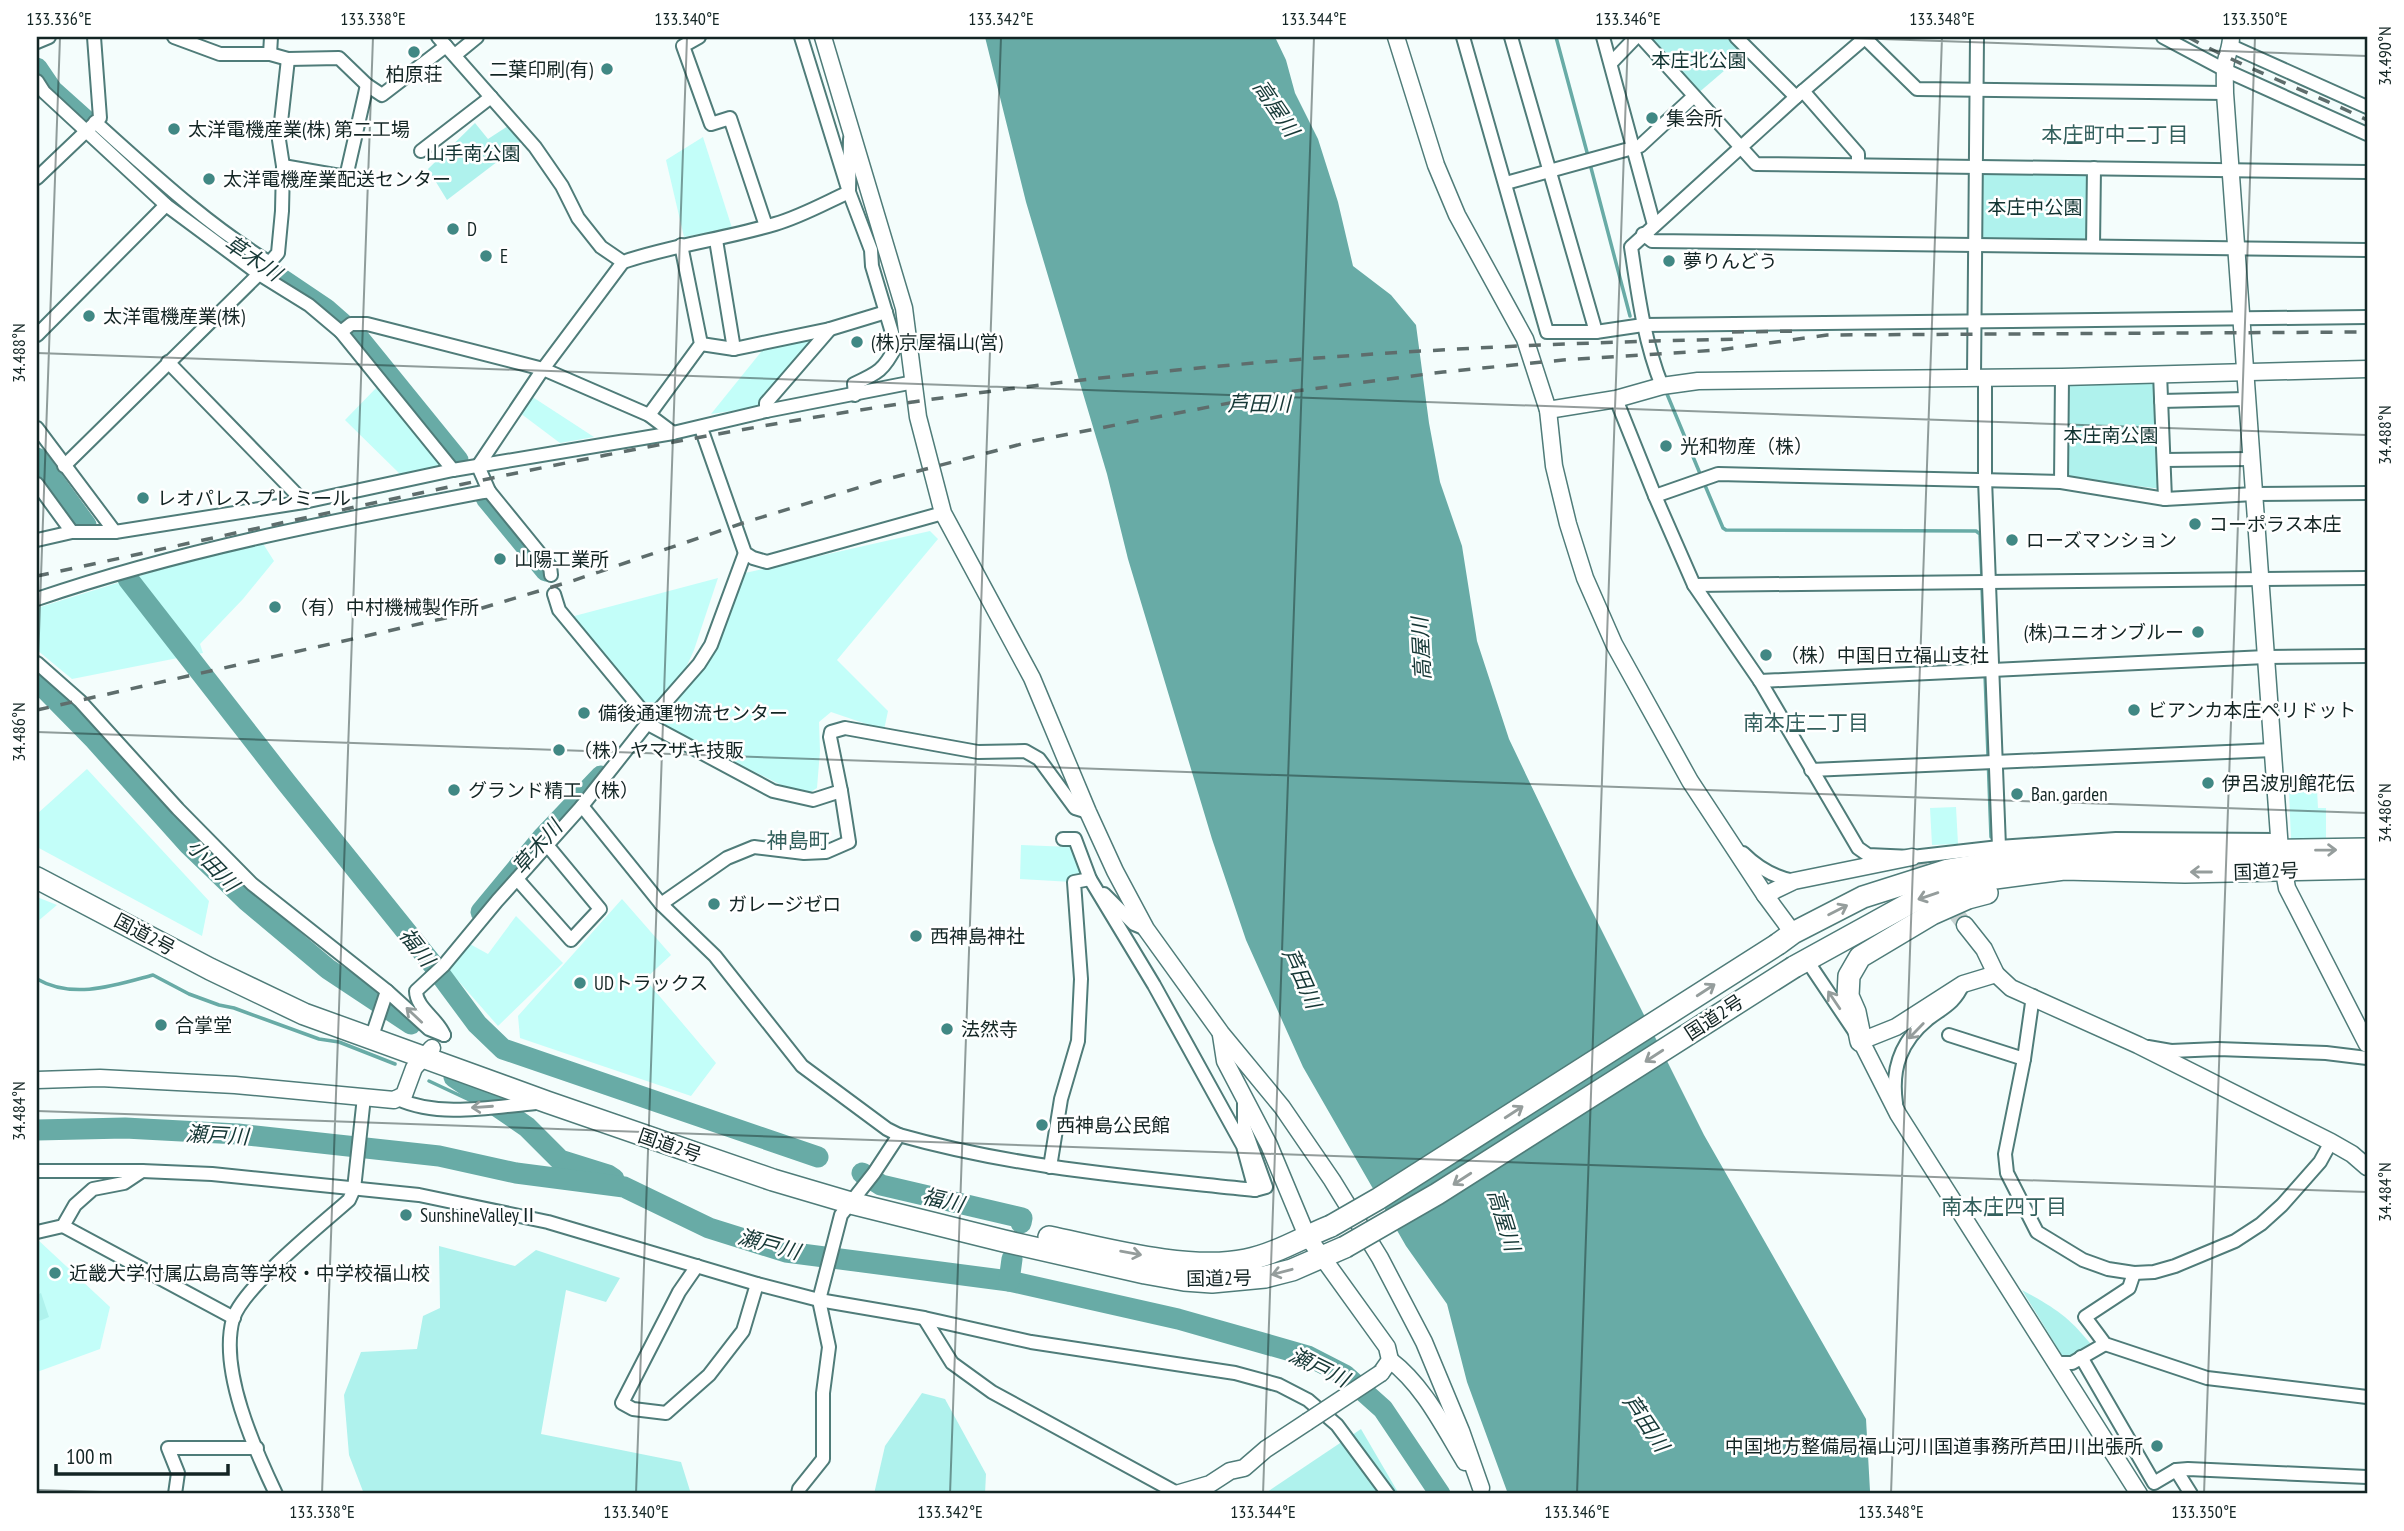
<svg xmlns="http://www.w3.org/2000/svg" width="2404" height="1531" font-family="'PT Sans Narrow','Noto Sans JP',sans-serif">
<style>
.built{fill:#c3fef9}
.green{fill:#aff2ed}
.water{fill:#68aba6}
.lines{fill:none;stroke-linecap:round;stroke-linejoin:round}
.stream{stroke:#68aba6;stroke-width:3.5}
.river{stroke:#68aba6;stroke-width:21}
.secondary-tunnel{stroke:#c7d2d1;stroke-width:16;stroke-dasharray:16 8;stroke-linecap:butt}
.street-casing{stroke:#4f7c79;stroke-width:16}
.secondary-casing{stroke:#4f7c79;stroke-width:19}
.highway-casing{stroke:#4f7c79;stroke-width:24}
.street{stroke:#fff;stroke-width:12}
.secondary{stroke:#fff;stroke-width:16}
.highway{stroke:#fff;stroke-width:21}
.rail{stroke:#5e6d6c;stroke-width:3.5;stroke-dasharray:12 12;stroke-linecap:butt}
.secondary-bridge-casing{stroke:#4f7c79;stroke-width:19;stroke-linecap:butt}
.highway-bridge-casing{stroke:#4f7c79;stroke-width:24;stroke-linecap:butt}
.secondary-bridge{stroke:#fff;stroke-width:16}
.highway-bridge{stroke:#fff;stroke-width:21}
.oneway{stroke:#959d9c}
.ticks{fill:none;stroke:#132524;stroke-width:2;stroke-opacity:0.45}
.poi-dot{fill:#418884;stroke:#fff;stroke-width:2.5}
.labels{text-anchor:middle;dominant-baseline:central;stroke-width:5;stroke-linejoin:round;paint-order:stroke}
.park-label{font-size:19px;fill:#113331;stroke:#fff}
.poi-label{font-size:19px;fill:#132524;stroke:#fff;text-anchor:start}
.street-label{font-size:19px;fill:#132524;stroke:#fff}
.water-label{font-size:21px;font-style:italic;fill:#163836;stroke:#fff}
.neighbourhood-label{font-size:21px;fill:#33605d;stroke:#fff}
.neatline{fill:none;stroke:#132524;stroke-width:2.5}
.ticks-label{font-size:18px;text-anchor:middle;fill:#132524}
</style>
<rect width="100%" height="100%" fill="#f4fdfc"/>
<g class="built">
<polygon points="703,137 732,228 684,237 666,160"/>
<polygon points="821,333 759,407 711,414 769,342"/>
<polygon points="380,384 441,460 439,468 401,475 345,420"/>
<polygon points="531,396 594,437 560,443 520,413"/>
<polygon points="930,531 938,539 837,660 888,711 884,730 831,712 819,722 820,751 817,788 809,793 793,791 658,724 697,677 710,656 736,575"/>
<polygon points="262,542 274,561 243,599 200,644 203,653 72,679 37,650 37,608 162,569"/>
<polygon points="718,578 694,650 685,670 644,715 563,619"/>
<polygon points="87,769 209,901 202,936 37,847 37,814"/>
<polygon points="2317,790 2318,808 2326,808 2326,840 2293,841 2291,839 2289,792"/>
<polygon points="1956,807 1958,844 1932,845 1930,808"/>
<polygon points="1021,845 1071,847 1080,865 1080,874 1072,882 1020,879"/>
<polygon points="37,897 57,905 37,922"/>
<polygon points="622,899 671,955 645,979 716,1063 691,1096 520,1038 518,1016"/>
<polygon points="516,916 563,963 498,1026 447,968 468,943 488,954"/>
<polygon points="37,1239 110,1307 100,1349 37,1372"/>
</g>
<g class="green">
<polygon points="1645,37 1729,37 1745,53 1697,94"/>
<polygon points="475,123 488,139 508,126 523,142 447,200 428,169"/>
<polygon points="1984,171 2089,174 2089,235 2085,242 1987,240 1982,236 1981,176"/>
<polygon points="2152,382 2157,385 2162,489 2069,478 2063,474 2065,384"/>
<polygon points="439,1246 515,1266 536,1250 620,1278 606,1302 566,1290 541,1434 681,1462 691,1494 364,1494 349,1455 344,1395 361,1352 417,1349 423,1316 440,1308"/>
<path d="M2022 1290C2057 1309 2069 1317 2094 1348L2066 1362Z"/>
<polygon points="41,1293 49,1317 37,1322 37,1295"/>
<polygon points="922,1393 945,1399 986,1474 985,1494 874,1494 885,1446"/>
<polygon points="1361,1429 1399,1494 1264,1494"/>
</g>
<polygon class="water" points="985,37 1275,37 1286,60 1295,93 1318,139 1338,202 1353,266 1391,295 1416,325 1429,423 1440,482 1462,546 1477,641 1509,739 1574,875 1704,1135 1866,1419 1870,1491 1875,1494 1508,1494 1467,1382 1447,1304 1406,1246 1303,1067 1246,940 1212,839 1128,559 1107,474 1026,202"/>
<g class="lines">
<g class="stream">
<polyline points="1556,37 1588,156"/>
<polyline points="1590,164 1630,316"/>
<polyline points="1667,394 1701,476"/>
<polyline points="1704,483 1723,528 1726,530 1976,531 1980,534 1982,579"/>
<polyline points="1982,587 1985,666"/>
<polyline points="1985,674 1991,837"/>
<path d="M37 979C73 1000 116 985 153 975L189 994 219 1005 234 1008 319 1039 339 1042 395 1064"/>
<polyline points="429,1081 478,1104"/>
<polyline points="498,1112 519,1121"/>
</g>
<g class="river">
<polyline points="37,68 52,90 109,141"/>
<polyline points="180,204 207,227 258,263 326,309 359,338 458,460"/>
<polyline points="37,458 86,525"/>
<polyline points="486,498 546,571"/>
<polyline points="128,579 286,782 434,966 477,1024 503,1049 818,1157"/>
<polyline points="37,681 95,740 189,845 247,901 328,969 411,1024"/>
<polyline points="481,912 543,837 601,776"/>
<polyline points="454,1077 527,1127 560,1160 608,1175 614,1179"/>
<polyline points="37,1130 125,1128 238,1134 439,1156 516,1173 624,1187 709,1228 786,1252 1009,1281 1178,1319 1308,1356 1345,1375 1383,1409 1440,1494"/>
<polyline points="862,1173 881,1185 1022,1218 1021,1223"/>
<polyline points="1009,1281 1012,1259"/>
</g>
<polyline class="secondary-tunnel" points="1912,857 1965,925"/>
<g class="street-casing">
<g id="street">
<polyline points="174,37 220,54 270,54 288,59 339,58 367,85 382,95 446,46"/>
<path d="M438 37 535 147 562 186 578 218 601 247 623 262C673 245 725 239 775 224 800 217 825 203 849 192L850 139"/>
<polyline points="699,37 683,46 711,124 730,118 766,226"/>
<path d="M801 37 849 192 871 250 872 266 896 346C884 370 878 373 854 384L855 395"/>
<polyline points="1463,37 1547,332 1596,332"/>
<polyline points="1511,37 1596,332 1643,325 2367,317"/>
<polyline points="1603,37 1654,225"/>
<polyline points="1641,37 1756,164 2367,172"/>
<polyline points="1736,37 1796,97"/>
<polyline points="1864,37 1917,89 2225,93"/>
<polyline points="2163,37 2225,70 2367,134"/>
<polyline points="37,42 49,37"/>
<polyline points="2231,46 2367,107"/>
<polyline points="270,54 271,37"/>
<polyline points="455,55 477,37"/>
<polyline points="1611,63 1636,37"/>
<polyline points="37,81 44,92 166,205 259,274 309,305 341,332 453,470"/>
<polyline points="1803,91 1858,154 1858,165"/>
<path d="M95 122C151 172 206 224 270 263"/>
<polyline points="421,151 491,97"/>
<polyline points="283,166 346,177 367,85"/>
<polyline points="37,178 100,118 94,37"/>
<polyline points="1506,183 1640,146 1693,97"/>
<polyline points="1643,234 1652,241 2367,250"/>
<polyline points="716,240 734,349"/>
<polyline points="2093,246 2094,168"/>
<polyline points="341,332 351,324 367,324 543,369 649,415 673,433"/>
<polyline points="37,335 166,205"/>
<polyline points="701,344 734,349 830,329 886,312"/>
<polyline points="168,362 304,502"/>
<polyline points="2160,373 2165,499"/>
<polyline points="1974,377 1977,37"/>
<polyline points="1985,377 1985,479 1999,847"/>
<path d="M1662 386C1644 341 1638 294 1631 247L1796 97 1866 37"/>
<polyline points="1616,399 1655,496 1694,585 1760,681 1858,848 1868,855 1912,857 1999,847 2116,839 2279,840"/>
<polyline points="2161,401 2246,399"/>
<polyline points="766,411 766,403 830,329"/>
<polyline points="649,415 701,344 681,245"/>
<polyline points="37,428 115,532"/>
<polyline points="701,428 745,553 753,558 767,562 943,513"/>
<polyline points="2164,460 2250,459"/>
<polyline points="64,466 262,271 278,253 282,211 283,166 279,140 288,59"/>
<polyline points="2061,482 2062,377"/>
<polyline points="37,484 72,532"/>
<polyline points="489,491 550,566 551,575"/>
<polyline points="1655,496 1718,474 2061,482 2165,499 2254,494 2367,493"/>
<polyline points="37,540 72,532 115,532 304,502 453,470 673,433 766,411 914,382"/>
<polyline points="1694,585 2367,578"/>
<path d="M37 599C183 549 337 520 489 491L478 466 543 369 623 262"/>
<polyline points="37,663 80,701 178,809 252,884 387,991 371,1039"/>
<polyline points="1760,681 2266,657 2367,656"/>
<polyline points="650,720 699,664 711,645 745,553"/>
<polyline points="648,724 773,791 813,800 841,791 830,737 831,732 845,728 978,752 1025,751 1039,759 1075,808 1088,812"/>
<polyline points="1811,770 2273,750"/>
<polyline points="582,806 661,904 715,956 802,1066 887,1129 899,1135"/>
<path d="M1743 853C1758 868 1773 877 1794 881"/>
<polyline points="517,879 571,940 600,909 547,845"/>
<polyline points="1104,894 1134,924 1146,929"/>
<polyline points="661,904 727,858 754,847 804,853 826,852 849,842 841,791"/>
<polyline points="1806,959 1855,1032"/>
<polyline points="387,991 429,1029 444,1035"/>
<polyline points="2033,996 2024,1059 2005,1154 2007,1173 2037,1232 2083,1260 2108,1269 2134,1273 2154,1272 2175,1266 2235,1241 2261,1224 2282,1205 2320,1162 2331,1142"/>
<path d="M444 1035C438 1019 416 1008 416 991L444 965 497 901 582 806 650 720 559 610 554 594"/>
<polyline points="1949,1035 2024,1059"/>
<polyline points="2148,1047 2171,1051 2218,1049 2326,1053 2367,1058"/>
<polyline points="1244,1098 1244,1126 1266,1187 1255,1190"/>
<path d="M398 1099C439 1118 492 1107 536 1103"/>
<path d="M1896 1103C1891 1068 1901 1041 1928 1019 1944 1007 1955 1003 1963 984"/>
<polyline points="1050,1167 1061,1099 1078,1041 1081,979 1074,882 1090,879"/>
<polyline points="37,1171 142,1171 212,1174 419,1195 548,1222 757,1284 819,1300 924,1318 1031,1342 1235,1373 1279,1385 1308,1400 1337,1425 1388,1494"/>
<polyline points="63,1226 234,1318"/>
<polyline points="37,1232 63,1226 75,1205 93,1189 124,1183 142,1171"/>
<polyline points="697,1266 679,1292 622,1403 633,1409 666,1413 709,1375 743,1331 757,1284"/>
<polyline points="2134,1273 2129,1288 2085,1317 2105,1344 2207,1378 2367,1397"/>
<polyline points="924,1318 952,1363 992,1392 1177,1493"/>
<polyline points="2081,1357 2154,1483 2176,1470 2188,1469 2367,1477"/>
<polyline points="2057,1363 2072,1363 2105,1344"/>
<polyline points="2176,1470 2191,1494"/>
<polyline points="175,1494 178,1473 168,1448 257,1448"/>
<path d="M276 1494C254 1448 219 1370 233 1319 243 1287 322 1224 349 1200L354 1189 364 1097"/>
<path d="M798 1494 799 1489 823 1459V1393L829 1347 819 1300 841 1215 874 1173 899 1135C1015 1168 1135 1177 1255 1190L1243 1146 1154 985 1090 879 1075 839H1063"/>
</g>
</g>
<g class="secondary-casing">
<g id="secondary">
<polyline points="823,37 904,308 918,417 943,513 1032,678 1088,812 1115,871 1146,929 1221,1033 1282,1107 1332,1180 1380,1258 1424,1342 1461,1431 1481,1488"/>
<polyline points="1396,37 1436,165 1457,215 1525,339 1548,410 1554,466 1568,524 1585,578 1614,644 1690,781 1765,895 1793,933"/>
<path d="M2231 37C2231 46 2228 52 2226 61 2224 71 2225 82 2225 93L2280 850 2287 888 2367 1044"/>
<polyline points="1548,410 1616,399 1662,386 1698,381 2062,377 2367,369"/>
<polyline points="1765,895 1794,881 1912,857"/>
<polyline points="1965,925 1984,949 1996,974 2011,988 2138,1045 2331,1142 2352,1154 2367,1167"/>
<polyline points="1996,974 1963,984 1896,1027 1861,1041 1898,1114 2139,1494"/>
<polyline points="1221,1035 1225,1061 1269,1145 1307,1236 1387,1347 1390,1360 1381,1373"/>
<polyline points="37,1080 100,1078 235,1085 394,1100 404,1095 414,1068 432,1048"/>
<path d="M1390 1360C1424 1386 1443 1426 1465 1462"/>
<polyline points="1176,1494 1210,1484 1230,1471 1244,1468 1266,1449 1307,1422"/>
</g>
</g>
<g class="highway-casing">
<g id="highway">
<polyline points="37,878 210,969 304,1014 547,1102 773,1180 851,1203 1004,1241 1145,1273 1184,1280 1212,1282 1265,1277 1292,1270 1345,1247"/>
<polyline points="1778,944 1793,933 1863,897 1948,870 2046,854 2367,849"/>
<polyline points="1794,967 1923,896 1980,880 2064,869 2185,872 2367,868"/>
<polyline points="1861,1041 1855,1012 1848,996 1849,976 1860,957 1932,914 1968,898 1987,893"/>
<path d="M1049 1237C1106 1249 1189 1272 1246 1260 1276 1254 1303 1237 1331 1226"/>
</g>
</g>
<use href="#street" class="street"/>
<use href="#secondary" class="secondary"/>
<use href="#highway" class="highway"/>
<g class="rail">
<path d="M2188 37C2246 69 2308 91 2367 120"/>
<polyline points="1732,332 1802,331"/>
<path d="M37 576C328 514 618 445 913 402 1187 362 1464 344 1742 339"/>
<polyline points="37,710 459,615 572,581 746,522 880,481 1033,441 1281,393 1443,372 1563,360 1719,350 1827,335 2367,332"/>
</g>
<g class="secondary-bridge-casing">
<polyline id="secondary-bridge" points="1307,1422 1381,1373"/>
</g>
<g class="highway-bridge-casing">
<g id="highway-bridge">
<polyline points="1331,1226 1378,1199 1778,944"/>
<polyline points="1345,1247 1437,1194 1794,967"/>
</g>
</g>
<use href="#secondary-bridge" class="secondary-bridge"/>
<use href="#highway-bridge" class="highway-bridge"/>
</g>
<defs><path id="oneway-shaft" d="M-6 0H5M1.5-3L5.5 0L1.5 3" fill="none" stroke-width="1.6" stroke-linecap="round" stroke-linejoin="round" transform="scale(1.75)"/></defs>
<g class="oneway">
<use href="#oneway-shaft" transform="translate(2326 850) rotate(-1)"/>
<use href="#oneway-shaft" transform="translate(2201 872) rotate(180)"/>
<use href="#oneway-shaft" transform="translate(1928 896) rotate(161)"/>
<use href="#oneway-shaft" transform="translate(1838 910) rotate(-27)"/>
<use href="#oneway-shaft" transform="translate(1706 990) rotate(-33)"/>
<use href="#oneway-shaft" transform="translate(1834 1000) rotate(-124)"/>
<use href="#oneway-shaft" transform="translate(414 1015) rotate(-137)"/>
<use href="#oneway-shaft" transform="translate(1916 1031) rotate(134)"/>
<use href="#oneway-shaft" transform="translate(1654 1056) rotate(147)"/>
<use href="#oneway-shaft" transform="translate(482 1107) rotate(176)"/>
<use href="#oneway-shaft" transform="translate(1514 1112) rotate(-33)"/>
<use href="#oneway-shaft" transform="translate(1462 1179) rotate(147)"/>
<use href="#oneway-shaft" transform="translate(1131 1253) rotate(10)"/>
<use href="#oneway-shaft" transform="translate(1282 1272) rotate(165)"/>
</g>
<path class="ticks" d="M1823 37 2367 56M37 353 2367 435M37 690 60 37M37 732 2367 813M37 1111 2367 1192M37 1490 168 1494M322 1494 373 37M636 1494 687 37M950 1494 1001 37M1263 1494 1314 37M1577 1494 1628 37M1891 1494 1942 37M2204 1494 2255 37"/>
<g class="poi-dot">
<circle cx="414" cy="52" r="7"/>
<circle cx="607" cy="69" r="7"/>
<circle cx="1652" cy="118" r="7"/>
<circle cx="174" cy="129" r="7"/>
<circle cx="209" cy="179" r="7"/>
<circle cx="453" cy="229" r="7"/>
<circle cx="486" cy="256" r="7"/>
<circle cx="1669" cy="261" r="7"/>
<circle cx="89" cy="316" r="7"/>
<circle cx="857" cy="342" r="7"/>
<circle cx="1666" cy="446" r="7"/>
<circle cx="143" cy="498" r="7"/>
<circle cx="2195" cy="524" r="7"/>
<circle cx="2012" cy="540" r="7"/>
<circle cx="500" cy="559" r="7"/>
<circle cx="275" cy="607" r="7"/>
<circle cx="2198" cy="632" r="7"/>
<circle cx="1766" cy="655" r="7"/>
<circle cx="2134" cy="710" r="7"/>
<circle cx="584" cy="713" r="7"/>
<circle cx="559" cy="750" r="7"/>
<circle cx="2208" cy="783" r="7"/>
<circle cx="454" cy="790" r="7"/>
<circle cx="2017" cy="794" r="7"/>
<circle cx="714" cy="904" r="7"/>
<circle cx="916" cy="936" r="7"/>
<circle cx="580" cy="983" r="7"/>
<circle cx="161" cy="1025" r="7"/>
<circle cx="947" cy="1029" r="7"/>
<circle cx="1042" cy="1125" r="7"/>
<circle cx="406" cy="1215" r="7"/>
<circle cx="55" cy="1273" r="7"/>
<circle cx="2157" cy="1446" r="7"/>
</g>
<g class="labels">
<g class="park-label">
<text x="1699" y="60">本庄北公園</text>
<text x="473" y="153">山手南公園</text>
<text x="2035" y="207">本庄中公園</text>
<text x="2111" y="435">本庄南公園</text>
</g>
<g class="poi-label">
<text x="593" y="69" text-anchor="end">二葉印刷(有)</text>
<text x="414" y="74" text-anchor="middle">柏原荘</text>
<text x="1666" y="118">集会所</text>
<text x="188" y="129">太洋電機産業(株) 第二工場</text>
<text x="223" y="179">太洋電機産業配送センター</text>
<text x="467" y="229">D</text>
<text x="500" y="256">E</text>
<text x="1683" y="261">夢りんどう</text>
<text x="103" y="316">太洋電機産業(株)</text>
<text x="871" y="342">(株)京屋福山(営)</text>
<text x="1680" y="446">光和物産（株）</text>
<text x="157" y="498">レオパレス プレミール</text>
<text x="2209" y="524">コーポラス本庄</text>
<text x="2026" y="540">ローズマンション</text>
<text x="514" y="559">山陽工業所</text>
<text x="289" y="607">（有）中村機械製作所</text>
<text x="2184" y="632" text-anchor="end">(株)ユニオンブルー</text>
<text x="1780" y="655">（株）中国日立福山支社</text>
<text x="2148" y="710">ビアンカ本庄ペリドット</text>
<text x="598" y="713">備後通運物流センター</text>
<text x="573" y="750">（株）ヤマザキ技販</text>
<text x="2222" y="783">伊呂波別館花伝</text>
<text x="468" y="790">グランド精工（株）</text>
<text x="2031" y="794">Ban. garden</text>
<text x="728" y="904">ガレージゼロ</text>
<text x="930" y="936">西神島神社</text>
<text x="594" y="983">UDトラックス</text>
<text x="175" y="1025">合掌堂</text>
<text x="961" y="1029">法然寺</text>
<text x="1056" y="1125">西神島公民館</text>
<text x="420" y="1215">SunshineValleyⅡ</text>
<text x="69" y="1273">近畿大学付属広島高等学校・中学校福山校</text>
<text x="2143" y="1446" text-anchor="end">中国地方整備局福山河川国道事務所芦田川出張所</text>
</g>
<g class="street-label">
<text transform="translate(2266 871) rotate(-2)">国道2号</text>
<text transform="translate(145 934) rotate(28)">国道2号</text>
<text transform="translate(1714 1017) rotate(-33)">国道2号</text>
<text transform="translate(670 1145) rotate(19)">国道2号</text>
<text transform="translate(1219 1278) rotate(-1)">国道2号</text>
</g>
<g class="water-label">
<text transform="translate(1276 108) rotate(56)">高屋川</text>
<text transform="translate(253 258) rotate(34)">草木川</text>
<text x="1259" y="403">芦田川</text>
<text transform="translate(1421 649) rotate(-93)">高屋川</text>
<text transform="translate(537 847) rotate(-49)">草木川</text>
<text transform="translate(213 865) rotate(46)">小田川</text>
<text transform="translate(417 947) rotate(52)">福川</text>
<text transform="translate(1302 978) rotate(66)">芦田川</text>
<text transform="translate(217 1135) rotate(3)">瀬戸川</text>
<text transform="translate(943 1200) rotate(13)">福川</text>
<text transform="translate(1504 1220) rotate(73)">高屋川</text>
<text transform="translate(769 1244) rotate(15)">瀬戸川</text>
<text transform="translate(1319 1367) rotate(26)">瀬戸川</text>
<text transform="translate(1646 1423) rotate(56)">芦田川</text>
</g>
<g class="neighbourhood-label">
<text x="2115" y="134">本庄町中二丁目</text>
<text x="1806" y="722">南本庄二丁目</text>
<text x="798" y="840">神島町</text>
<text x="2004" y="1206">南本庄四丁目</text>
</g>
</g>
<rect width="2404" height="1531" fill="none" stroke="#ffffff" stroke-width="77"/>
<path d="M56 1464v10h172v-10" fill="none" stroke="#132524" stroke-width="3.5"/>
<text x="66" y="1464" font-size="21" fill="#132524" stroke="#ffffff" stroke-width="5" paint-order="stroke">100 m</text>
<rect x="38" y="38" width="2328" height="1454" class="neatline"/>
<g class="ticks-label">
<text x="59" y="25">133.336°E</text>
<text x="373" y="25">133.338°E</text>
<text x="687" y="25">133.340°E</text>
<text x="1001" y="25">133.342°E</text>
<text x="1314" y="25">133.344°E</text>
<text x="1628" y="25">133.346°E</text>
<text x="1942" y="25">133.348°E</text>
<text x="2255" y="25">133.350°E</text>
<text transform="translate(2385 56) rotate(-90)" y="6">34.490°N</text>
<text transform="translate(19 353) rotate(-90)" y="6">34.488°N</text>
<text transform="translate(2385 435) rotate(-90)" y="6">34.488°N</text>
<text transform="translate(19 732) rotate(-90)" y="6">34.486°N</text>
<text transform="translate(2385 813) rotate(-90)" y="6">34.486°N</text>
<text transform="translate(19 1111) rotate(-90)" y="6">34.484°N</text>
<text transform="translate(2385 1192) rotate(-90)" y="6">34.484°N</text>
<text x="322" y="1518">133.338°E</text>
<text x="636" y="1518">133.340°E</text>
<text x="950" y="1518">133.342°E</text>
<text x="1263" y="1518">133.344°E</text>
<text x="1577" y="1518">133.346°E</text>
<text x="1891" y="1518">133.348°E</text>
<text x="2204" y="1518">133.350°E</text>
</g>
</svg>
